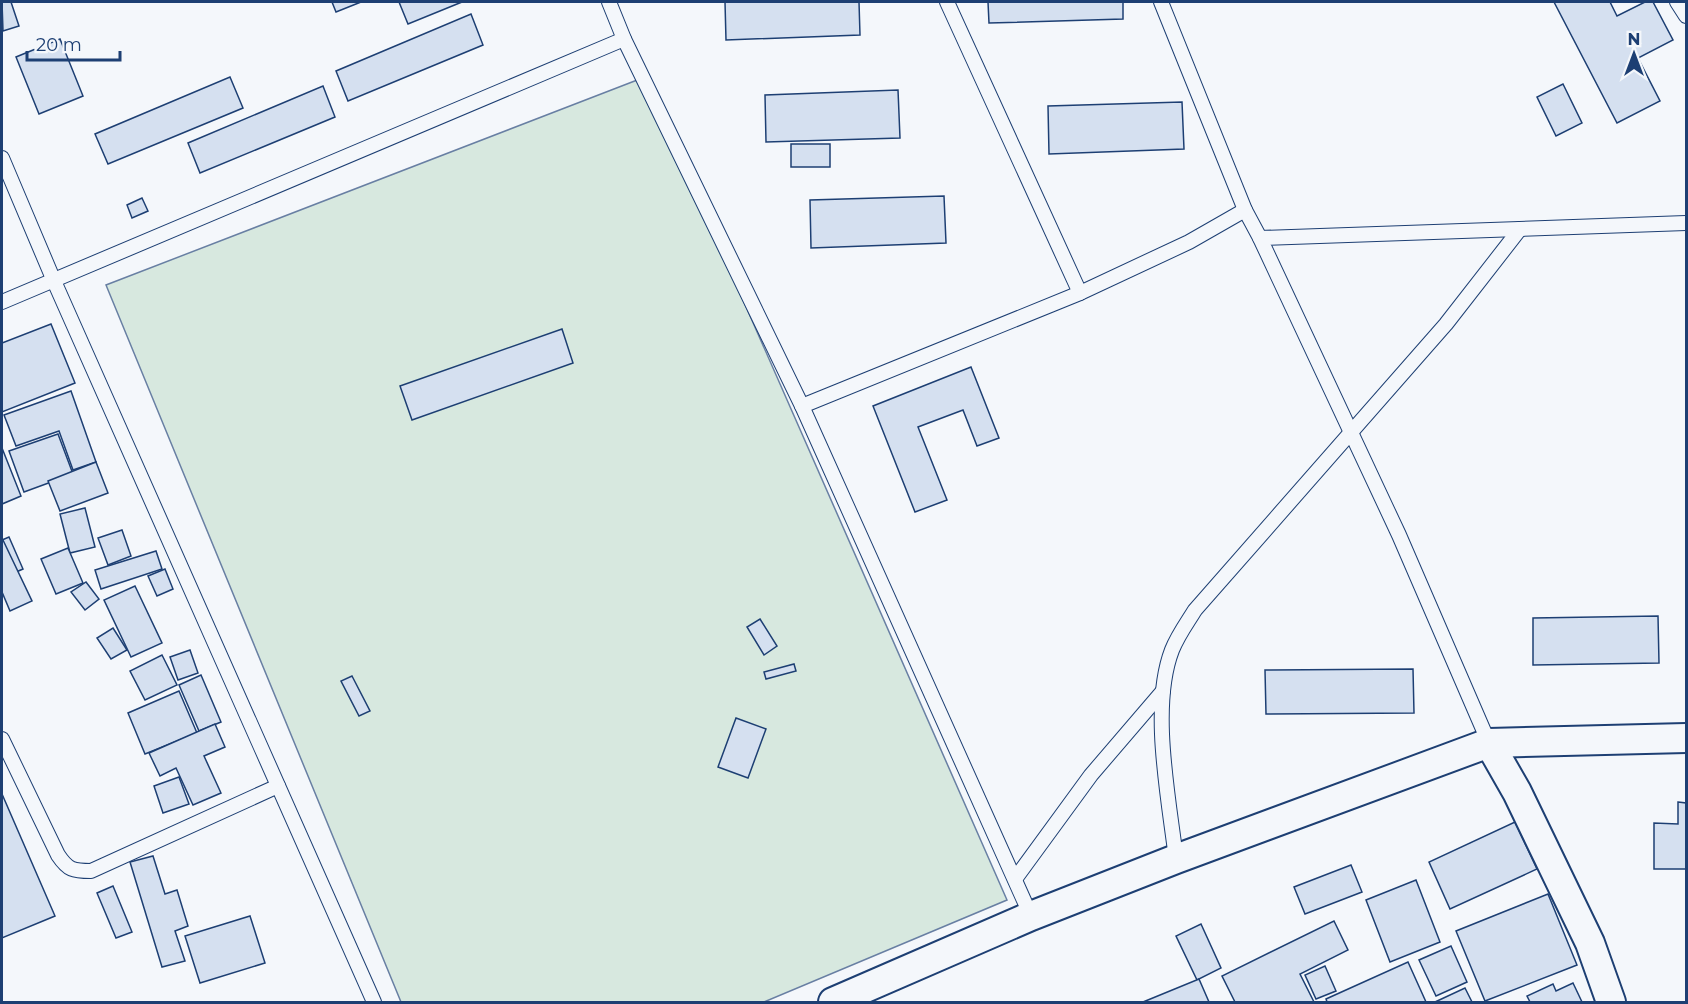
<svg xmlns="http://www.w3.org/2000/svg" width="1688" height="1004" font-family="Montserrat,sans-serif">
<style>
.green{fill:#d7e8df;stroke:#687fa3;stroke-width:1.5}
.building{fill:#d5e0f0;stroke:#1d3f73;stroke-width:1.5}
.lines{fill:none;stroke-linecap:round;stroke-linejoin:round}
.service-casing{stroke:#1d3f73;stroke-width:16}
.minor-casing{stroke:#1d3f73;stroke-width:32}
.service{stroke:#f4f7fb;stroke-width:14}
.minor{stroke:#f4f7fb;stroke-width:28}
</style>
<rect width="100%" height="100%" fill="#f4f7fb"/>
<polygon class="green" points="645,77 1007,900 764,1002 401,1002 106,285"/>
<g class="building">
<polygon points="2,2 11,2 19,26 3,31"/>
<polygon points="332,2 361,2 336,12"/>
<polygon points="399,2 462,2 408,24"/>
<polygon points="725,2 859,2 860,35 726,40"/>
<polygon points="988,2 1123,2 1123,19 989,23"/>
<polygon points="1554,2 1610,2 1617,16 1645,2 1653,2 1673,40 1638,58 1660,101 1617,123"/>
<polygon points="471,14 483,45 348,101 336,71"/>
<polygon points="60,39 83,96 39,114 16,57"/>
<polygon points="230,77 243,108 108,164 95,134"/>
<polygon points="1563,84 1582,123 1556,136 1537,97"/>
<polygon points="323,86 335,117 200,173 188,143"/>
<polygon points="898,90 900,138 766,142 765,95"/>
<polygon points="1182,102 1184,149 1049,154 1048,106"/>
<rect x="791" y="144" width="39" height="23"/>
<polygon points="944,196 946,243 811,248 810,200"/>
<polygon points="142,198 148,211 132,218 127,205"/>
<polygon points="51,324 75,383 2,412 2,343"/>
<polygon points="562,329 573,363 412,420 400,386"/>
<polygon points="971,367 999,438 977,446 963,410 918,427 947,500 915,512 873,406"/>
<polygon points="71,391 96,462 73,470 59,431 16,446 4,415"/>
<polygon points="58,434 73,474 24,492 9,451"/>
<polygon points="2,448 21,496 2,504"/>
<polygon points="96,462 108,493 60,511 48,481"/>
<polygon points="85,508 95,547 70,553 60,514"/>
<polygon points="122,530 131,556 108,565 98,538"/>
<polygon points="9,537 23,569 2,578 2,540"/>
<polygon points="2,538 32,601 10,611 2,592"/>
<polygon points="68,548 83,583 56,594 41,559"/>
<polygon points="156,551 162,569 101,589 95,570"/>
<polygon points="165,569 173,589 157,596 148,576"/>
<polygon points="86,582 99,599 85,610 71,592"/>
<polygon points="135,586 162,643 131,657 104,600"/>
<polygon points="1658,616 1659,663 1533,665 1533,618"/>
<polygon points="760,619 777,646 764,655 747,627"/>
<polygon points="113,628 127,650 111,659 97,638"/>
<polygon points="190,650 198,673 178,680 170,657"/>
<polygon points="162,655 177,685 145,700 130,671"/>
<polygon points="794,664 796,671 766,679 764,672"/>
<polygon points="1413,669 1414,713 1266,714 1265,670"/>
<polygon points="201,675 221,722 199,731 179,685"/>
<polygon points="352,676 370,711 359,716 341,681"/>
<polygon points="179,691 197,733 145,754 128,713"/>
<polygon points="736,718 766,729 748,778 718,767"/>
<polygon points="215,724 225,747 204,756 221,793 193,805 176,768 160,776 149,753"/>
<polygon points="179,777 189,804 163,813 154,786"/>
<polygon points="2,794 55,916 2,938"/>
<polygon points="1678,802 1686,803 1686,869 1654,869 1654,823 1678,824"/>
<polygon points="1515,822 1537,869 1450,909 1429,862"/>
<polygon points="153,856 165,894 177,890 188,926 175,931 185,961 162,967 130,862"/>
<polygon points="1351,865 1362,892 1305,914 1294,887"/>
<polygon points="1416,880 1440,942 1390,962 1366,900"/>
<polygon points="113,886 132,932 116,938 97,893"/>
<polygon points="1548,894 1577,965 1485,1001 1456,931"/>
<polygon points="250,916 265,963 200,983 185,936"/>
<polygon points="1334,921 1348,950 1300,974 1314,1002 1235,1002 1222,976"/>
<polygon points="1201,924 1221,968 1197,980 1176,936"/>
<polygon points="1451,946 1467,982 1436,996 1419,960"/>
<polygon points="1408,962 1426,1002 1327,1002 1326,999"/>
<polygon points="1325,966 1336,991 1316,999 1305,975"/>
<polygon points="1199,979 1209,1002 1143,1002"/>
<polygon points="1573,983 1582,1002 1528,1002 1530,1002 1527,996 1553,984 1556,991"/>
<polygon points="1465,988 1472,1002 1435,1002"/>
</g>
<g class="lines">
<g class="service-casing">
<g id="service">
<polyline points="609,2 624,39 802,406 1031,916"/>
<polyline points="947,2 1080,293"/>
<polyline points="1161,2 1245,210 1260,238 1399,535 1489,743"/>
<polyline points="1677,2 1686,16"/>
<polyline points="2,158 54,281 374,1002"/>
<polyline points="1260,238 1686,223"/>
<polyline points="2,302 624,39"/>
<polyline points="802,406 1080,293 1189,242 1245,210"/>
<path d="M2 739 58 855C68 870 73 871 91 871L278 786"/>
<path d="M1176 859C1169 799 1150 707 1172 650 1178 635 1187 623 1195 610L1446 324 1520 229"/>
<polyline points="1015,879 1091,775 1163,691"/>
</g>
</g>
<g class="minor-casing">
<g id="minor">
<polyline points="1489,743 1517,792 1590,943 1611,1002"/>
<polyline points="833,1002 1031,916 1176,859 1489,743 1686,738"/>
</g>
</g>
<use href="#service" class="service"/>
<use href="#minor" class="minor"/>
</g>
<rect width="1688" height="1004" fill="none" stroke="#1d3f73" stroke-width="6"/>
<g transform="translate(1634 54)" stroke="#f4f7fb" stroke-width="4.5" paint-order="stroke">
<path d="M0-4.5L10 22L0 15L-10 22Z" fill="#1d3f73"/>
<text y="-9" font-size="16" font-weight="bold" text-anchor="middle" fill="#1d3f73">N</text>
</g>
<path d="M27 51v9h93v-9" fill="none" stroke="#1d3f73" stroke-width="3"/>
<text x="36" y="51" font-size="18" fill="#1d3f73" stroke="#f4f7fb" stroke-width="4.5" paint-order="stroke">20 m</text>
</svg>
